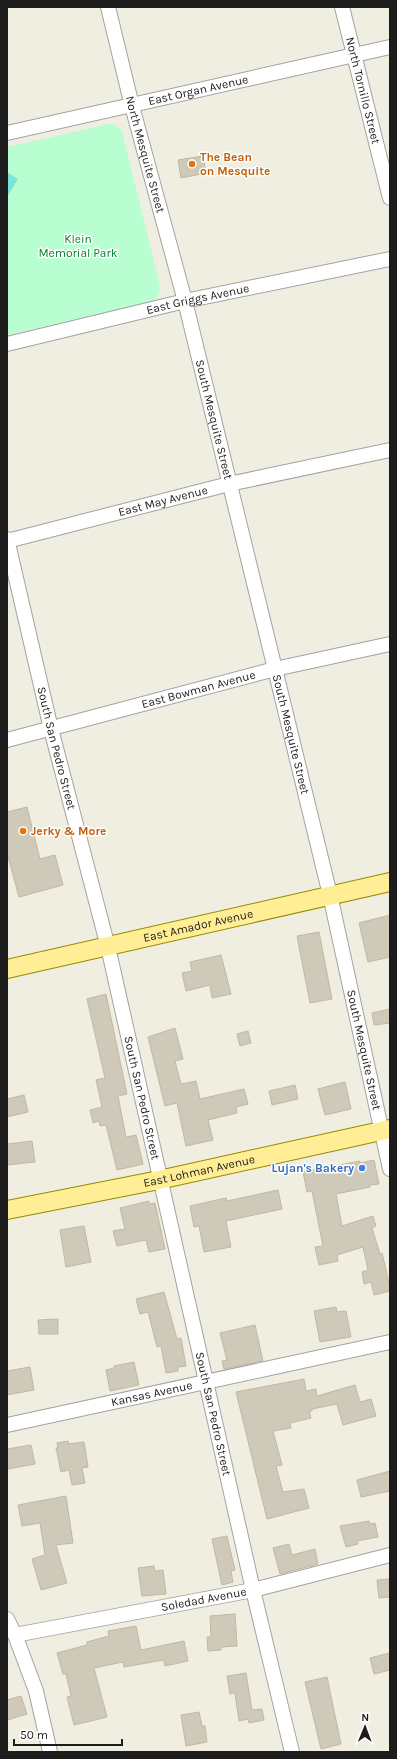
<svg xmlns="http://www.w3.org/2000/svg" width="397" height="1759" font-family="Karla,sans-serif">
<style>
.park{fill:#b9fed1}
.pitch{fill:#77e5d9}
.building{fill:#cfc9ba;stroke:#c1b8a2}
.lines{fill:none;stroke-linecap:round;stroke-linejoin:round}
.minor-casing{stroke:#a3a3a3;stroke-width:16}
.major-casing{stroke:#958c00;stroke-width:20}
.minor{stroke:#fff;stroke-width:14}
.major{stroke:#ffee96;stroke-width:18}
.food-dot{fill:#e8710a;stroke:#fff;stroke-width:1.5}
.shop-dot{fill:#3f7fe0;stroke:#fff;stroke-width:1.5}
.labels{text-anchor:middle;dominant-baseline:central;stroke-width:3;stroke-linejoin:round;paint-order:stroke}
.street-label{font-size:12px;fill:#1c1c1c;stroke:#fff}
.food-label{font-size:12px;font-weight:bold;fill:#c56008;stroke:#fff;text-anchor:start}
.park-label{font-size:12px;fill:#028230;stroke:#fff}
.shop-label{font-size:12px;font-weight:bold;fill:#366cbe;stroke:#fff;text-anchor:end}
</style>
<rect width="100%" height="100%" fill="#efeee1"/>
<polygon class="park" points="113,123 122,131 161,290 155,301 7,335 7,147"/>
<polygon class="pitch" points="7,172 18,179 7,197"/>
<g class="building">
<polygon points="203,156 206,173 181,178 178,160"/>
<polygon points="27,807 40,859 55,855 63,885 19,897 7,853 7,812"/>
<polygon points="390,915 390,957 368,962 359,923"/>
<polygon points="319,932 332,999 310,1003 297,936"/>
<polygon points="221,955 231,994 212,998 210,985 186,991 182,973 192,971 190,962"/>
<polygon points="106,994 127,1094 118,1096 126,1137 136,1135 143,1164 117,1170 106,1125 100,1126 99,1121 93,1123 90,1110 102,1107 96,1080 105,1078 87,999"/>
<polygon points="390,1009 390,1023 374,1025 372,1013"/>
<polygon points="175,1028 183,1059 175,1061 181,1084 196,1081 200,1099 244,1089 248,1104 236,1107 237,1113 208,1120 213,1140 186,1146 177,1103 165,1106 148,1037"/>
<polygon points="248,1031 251,1043 240,1046 237,1034"/>
<polygon points="345,1082 351,1109 325,1115 318,1089"/>
<polygon points="295,1085 298,1099 272,1105 269,1091"/>
<polygon points="24,1095 28,1112 7,1117 7,1099"/>
<polygon points="32,1141 35,1162 7,1165 7,1144"/>
<polygon points="374,1160 379,1184 370,1185 370,1187 336,1194 342,1226 373,1216 376,1226 372,1228 380,1254 382,1253 390,1287 390,1291 374,1295 371,1282 364,1284 362,1272 368,1270 363,1247 337,1255 338,1261 319,1265 315,1247 323,1246 312,1191 307,1192 303,1172 360,1161 360,1163"/>
<polygon points="278,1190 282,1209 226,1221 231,1247 204,1252 199,1226 194,1227 190,1206 226,1198 227,1201"/>
<polygon points="149,1201 149,1204 155,1203 165,1249 149,1252 146,1240 117,1246 113,1231 125,1229 120,1208"/>
<polygon points="84,1226 91,1262 66,1267 60,1230"/>
<polygon points="164,1292 177,1339 181,1338 186,1366 178,1367 178,1371 166,1373 161,1346 157,1347 148,1312 140,1314 136,1299"/>
<polygon points="336,1307 337,1312 346,1311 351,1337 320,1342 314,1311"/>
<polygon points="58,1319 58,1334 39,1334 38,1320"/>
<polygon points="255,1325 263,1361 224,1369 222,1361 227,1360 220,1333"/>
<polygon points="134,1362 139,1385 110,1391 106,1370 114,1368 114,1366"/>
<polygon points="30,1367 34,1390 7,1395 7,1371"/>
<polygon points="304,1379 306,1391 316,1389 317,1396 355,1385 360,1402 371,1399 376,1416 343,1425 337,1404 312,1409 312,1411 309,1411 311,1418 290,1423 291,1428 273,1431 282,1465 276,1466 283,1492 304,1489 309,1508 267,1519 236,1392"/>
<polygon points="68,1441 69,1444 84,1442 88,1467 82,1468 85,1483 72,1485 69,1470 61,1472 56,1448 58,1448 57,1443"/>
<polygon points="31,1445 35,1464 8,1469 7,1449"/>
<polygon points="390,1471 390,1491 361,1497 357,1480"/>
<polygon points="66,1496 73,1543 56,1545 67,1583 41,1590 32,1559 45,1555 40,1523 22,1526 18,1505"/>
<polygon points="369,1521 370,1524 375,1523 378,1537 357,1541 358,1544 346,1547 340,1526"/>
<polygon points="227,1536 235,1570 231,1571 233,1582 222,1585 212,1539"/>
<polygon points="289,1544 292,1555 315,1549 318,1564 280,1574 273,1548"/>
<polygon points="154,1566 155,1571 163,1570 166,1594 142,1596 138,1568"/>
<polygon points="389,1579 390,1597 379,1598 377,1580"/>
<polygon points="235,1614 237,1646 221,1647 221,1650 208,1651 207,1637 211,1637 210,1616"/>
<polygon points="136,1626 141,1650 184,1641 188,1661 165,1666 164,1660 124,1667 123,1662 94,1668 107,1717 74,1725 67,1697 71,1696 66,1674 63,1674 57,1653 87,1645 87,1642 109,1636 108,1631"/>
<polygon points="390,1653 390,1670 374,1674 370,1658"/>
<polygon points="246,1673 252,1710 262,1709 264,1720 249,1723 248,1719 239,1721 235,1693 230,1694 227,1676"/>
<polygon points="327,1677 341,1744 321,1749 305,1682"/>
<polygon points="21,1696 27,1714 7,1720 7,1700"/>
<polygon points="199,1712 202,1726 205,1726 207,1742 186,1746 181,1715"/>
</g>
<g class="lines">
<g class="minor-casing">
<g id="minor">
<path id="s1" d="M108 7 132 106 185 301 275 669 330 895 390 1169"/>
<path id="s2" d="M342 7 390 198"/>
<path id="s3" d="M7 133 390 47"/>
<path id="s4" d="M7 344 185 301 390 259"/>
<path id="s5" d="M7 539 51 729 108 947 253 1590 292 1752"/>
<path id="s6" d="M7 541 229 484 390 450"/>
<path id="s7" d="M7 740 275 669 390 644"/>
<path id="s8" d="M7 1425 390 1342"/>
<polyline points="7,1619 15,1635 36,1691 50,1752"/>
<path id="s9" d="M15 1635 253 1590 390 1555"/>
</g>
</g>
<g class="major-casing">
<g id="major">
<path id="s10" d="M7 969 390 882"/>
<path id="s11" d="M7 1210 159 1180 390 1129"/>
</g>
</g>
<use href="#minor" class="minor"/>
<use href="#major" class="major"/>
</g>
<g class="food-dot">
<circle cx="192" cy="164" r="4"/>
<circle cx="23" cy="831" r="4"/>
</g>
<circle class="shop-dot" cx="362" cy="1168" r="4"/>
<g class="labels">
<g class="street-label">
<text stroke="none"><textPath href="#s3" startOffset="196">East Organ Avenue</textPath></text>
<text stroke="none"><textPath href="#s2" startOffset="86">North Tornillo Street</textPath></text>
<text stroke="none"><textPath href="#s1" startOffset="152">North Mesquite Street</textPath></text>
<text stroke="none"><textPath href="#s4" startOffset="196">East Griggs Avenue</textPath></text>
<text stroke="none"><textPath href="#s1" startOffset="426">South Mesquite Street</textPath></text>
<text stroke="none"><textPath href="#s6" startOffset="161">East May Avenue</textPath></text>
<text stroke="none"><textPath href="#s7" startOffset="198">East Bowman Avenue</textPath></text>
<text stroke="none"><textPath href="#s1" startOffset="750">South Mesquite Street</textPath></text>
<text stroke="none"><textPath href="#s5" startOffset="215">South San Pedro Street</textPath></text>
<text stroke="none"><textPath href="#s10" startOffset="196">East Amador Avenue</textPath></text>
<text stroke="none"><textPath href="#s1" startOffset="1074">South Mesquite Street</textPath></text>
<text stroke="none"><textPath href="#s5" startOffset="575">South San Pedro Street</textPath></text>
<text stroke="none"><textPath href="#s11" startOffset="196">East Lohman Avenue</textPath></text>
<text stroke="none"><textPath href="#s8" startOffset="148">Kansas Avenue</textPath></text>
<text stroke="none"><textPath href="#s5" startOffset="899">South San Pedro Street</textPath></text>
<text stroke="none"><textPath href="#s9" startOffset="192">Soledad Avenue</textPath></text>
</g>
<g class="food-label">
<text x="200" y="157">The Bean<tspan x="200" dy="14">on Mesquite</tspan></text>
<text x="31" y="831">Jerky &amp; More</text>
</g>
<g class="park-label">
<text x="78" y="239">Klein<tspan x="78" dy="14">Memorial Park</tspan></text>
</g>
<g class="shop-label">
<text x="354" y="1168">Lujan's Bakery</text>
</g>
</g>
<rect width="397" height="1759" fill="none" stroke="#1c1c1c" stroke-width="16"/>
<g transform="translate(365 1727) rotate(1)" stroke="#ffffff" stroke-width="3" paint-order="stroke">
<path d="M0-3L7 15L0 10L-7 15Z" fill="#1c1c1c"/>
<text y="-6" font-size="11" font-weight="bold" text-anchor="middle" fill="#1c1c1c">N</text>
</g>
<path d="M14 1739v6h108v-6" fill="none" stroke="#1c1c1c" stroke-width="2"/>
<text x="20" y="1739" font-size="12" fill="#1c1c1c" stroke="#ffffff" stroke-width="3" paint-order="stroke">50 m</text>
</svg>
